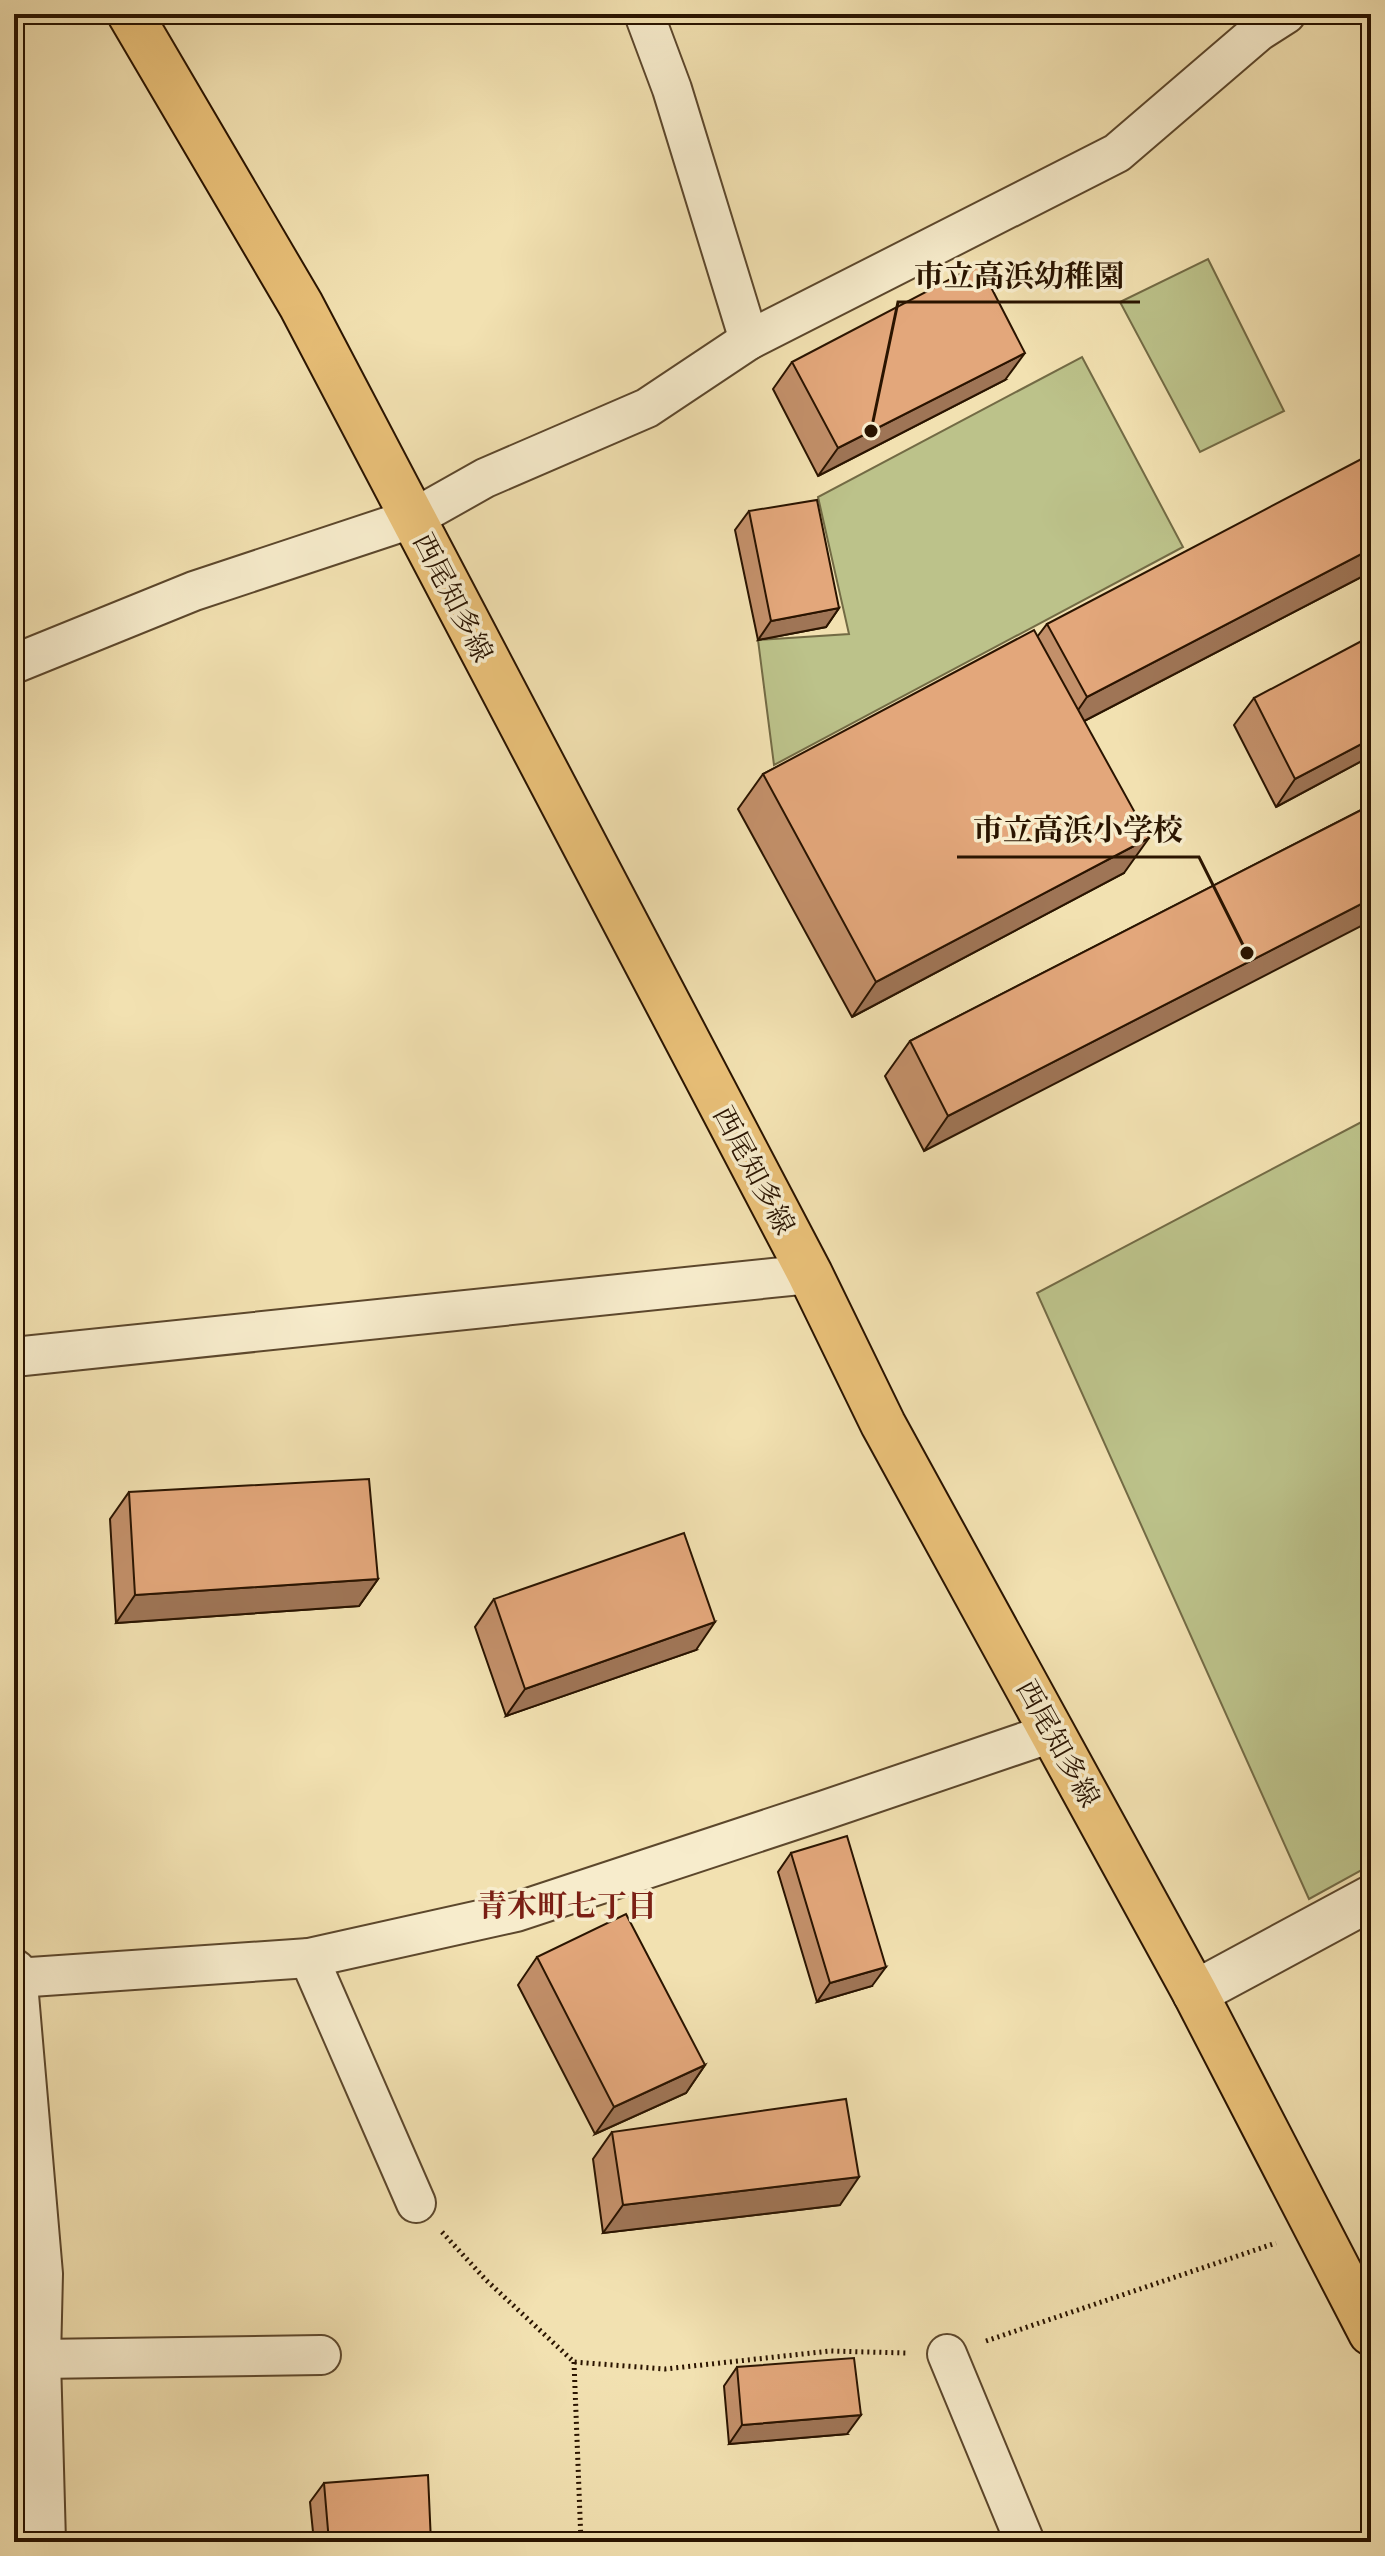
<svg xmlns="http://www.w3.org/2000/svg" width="1385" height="2556" font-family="'Gentium Book Plus','Noto Serif JP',serif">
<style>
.green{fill:#bcc28a;stroke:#736b45;stroke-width:2}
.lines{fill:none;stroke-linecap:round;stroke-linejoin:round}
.minor-casing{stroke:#5c472c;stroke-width:42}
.tertiary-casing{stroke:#5c472c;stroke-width:48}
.primary-casing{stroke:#2a1400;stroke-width:48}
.path{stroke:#2a1400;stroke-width:5;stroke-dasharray:2 4;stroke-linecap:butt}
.minor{stroke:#f7eccc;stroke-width:38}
.tertiary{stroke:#f7eccc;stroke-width:44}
.primary{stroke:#e9c078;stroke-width:44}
.wall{fill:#c3906a;stroke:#2a1400;stroke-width:2}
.shaded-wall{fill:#9f7556;stroke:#2a1400;stroke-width:2}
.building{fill:#e3a77b;stroke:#2a1400;stroke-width:2}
.labels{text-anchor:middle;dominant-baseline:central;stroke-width:7;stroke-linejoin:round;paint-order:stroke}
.street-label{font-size:28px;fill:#2a1400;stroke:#f7eccc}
.neighbourhood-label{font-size:30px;font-weight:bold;fill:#7a1f14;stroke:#f7eccc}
.leader{fill:none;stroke:#2a1400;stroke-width:3}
.callout-dot{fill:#2a1400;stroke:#f7eccc;stroke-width:3}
.callout-label{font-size:30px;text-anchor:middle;font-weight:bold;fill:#2a1400;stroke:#f7eccc;stroke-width:7;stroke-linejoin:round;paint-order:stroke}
</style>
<rect width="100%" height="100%" fill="#f2e1b1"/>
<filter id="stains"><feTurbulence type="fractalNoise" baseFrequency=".0025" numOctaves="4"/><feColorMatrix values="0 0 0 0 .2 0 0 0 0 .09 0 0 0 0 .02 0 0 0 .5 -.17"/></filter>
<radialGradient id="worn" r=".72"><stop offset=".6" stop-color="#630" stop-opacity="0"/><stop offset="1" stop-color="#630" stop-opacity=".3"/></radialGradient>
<g class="green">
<polygon points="1208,259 1284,411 1200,452 1120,302"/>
<polygon points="1082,357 1183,547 774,765 758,640 849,634 818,497"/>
<polygon points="1371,1117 1371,1865 1309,1899 1037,1293"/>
</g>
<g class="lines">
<g class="minor-casing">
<g id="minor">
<polyline points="644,14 672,89 749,340"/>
<polyline points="14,664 194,591 414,518 485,478 647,408 749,340 1117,153 1258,32 1286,14"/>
<polyline points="14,1357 810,1274"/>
<polyline points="309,1958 416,2203"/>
<polyline points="16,1978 309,1958 516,1912 825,1810 1054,1732"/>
<polyline points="947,2354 1025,2542"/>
<polyline points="38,2359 321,2355"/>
</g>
</g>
<g class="tertiary-casing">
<g id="tertiary">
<polyline points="14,1972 40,2274 38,2359 43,2542"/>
<polyline points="1195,1993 1371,1898"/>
</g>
</g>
<g class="primary-casing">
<polyline id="primary" points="130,14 301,305 810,1274 883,1424 1195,1993 1371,2333"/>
</g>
<g class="path">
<polyline points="442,2232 486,2280 574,2362 665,2369 830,2351 906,2353"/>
<polyline points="986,2341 1276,2243"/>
<polyline points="574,2362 581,2542"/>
</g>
<use href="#minor" class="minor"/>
<use href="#tertiary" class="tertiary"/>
<use href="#primary" class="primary"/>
</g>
<g class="wall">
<polygon points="792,362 1005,380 818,476 773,389"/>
<polygon points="749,511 839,608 826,627 758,640 735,530"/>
<polygon points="1371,572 1084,721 1124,873 852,1017 738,809 763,774 1037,637 1047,624"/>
<polygon points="1254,698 1371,756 1276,807 1234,725"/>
<polygon points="1371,805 924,1151 885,1076 910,1041"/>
<polygon points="129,1492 378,1579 359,1606 116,1623 110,1519"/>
<polygon points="494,1599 696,1650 506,1716 475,1627"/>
<polygon points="791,1853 872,1986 817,2002 778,1872"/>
<polygon points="537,1957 705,2065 686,2093 595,2134 518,1985"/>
<polygon points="612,2132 840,2205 603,2233 593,2159"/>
<polygon points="737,2367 847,2434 729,2444 724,2386"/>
<polygon points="324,2483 431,2542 314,2542 310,2502"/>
</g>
<g class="shaded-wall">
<polygon points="1025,353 1005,380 818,476 838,448"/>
<polygon points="1371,549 1371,572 1063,732 1087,697"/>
<polygon points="839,608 826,627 758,640 771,621"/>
<polygon points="1371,739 1371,756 1276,807 1295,779"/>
<polygon points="1149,838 1124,873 852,1017 876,982"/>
<polygon points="1371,899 1371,921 924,1151 948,1116"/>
<polygon points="378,1579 359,1606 116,1623 135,1595"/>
<polygon points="715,1622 696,1650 506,1716 525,1689"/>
<polygon points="886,1967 872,1986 817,2002 830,1983"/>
<polygon points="705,2065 686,2093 595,2134 614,2107"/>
<polygon points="859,2177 840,2205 603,2233 623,2205"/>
<polygon points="861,2415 847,2434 729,2444 742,2425"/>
</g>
<g class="building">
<polygon points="979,264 1025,353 838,448 792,362"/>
<polygon points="1371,454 1371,549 1087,697 1047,624"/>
<polygon points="817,500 839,608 771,621 749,511"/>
<polygon points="1034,630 1149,838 876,982 763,774"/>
<polygon points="1371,636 1371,739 1295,779 1254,698"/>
<polygon points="1371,805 1371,899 948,1116 910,1041"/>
<polygon points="369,1479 378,1579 135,1595 129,1492"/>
<polygon points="684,1533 715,1622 525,1689 494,1599"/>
<polygon points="847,1836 886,1967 830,1983 791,1853"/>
<polygon points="626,1914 705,2065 614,2107 537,1957"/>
<polygon points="846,2099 859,2177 623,2205 612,2132"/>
<polygon points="854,2358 861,2415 742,2425 737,2367"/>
<polygon points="428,2475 431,2542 329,2542 324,2483"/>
</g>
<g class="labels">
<g class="street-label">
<text transform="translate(454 597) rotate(63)">西尾知多線</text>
<text transform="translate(755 1170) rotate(62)">西尾知多線</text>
<text transform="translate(1059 1743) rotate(61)">西尾知多線</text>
</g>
<g class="neighbourhood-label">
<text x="567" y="1905">青木町七丁目</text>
</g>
</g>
<path class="leader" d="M871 431L898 302H1140M1247 953L1199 857H957"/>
<g class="callout-dot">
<circle cx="871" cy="431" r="8"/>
<circle cx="1247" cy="953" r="8"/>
</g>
<g class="callout-label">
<text x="1019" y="286">市立高浜幼稚園</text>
<text x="1078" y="840">市立高浜小学校</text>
</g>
<rect width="1385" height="2556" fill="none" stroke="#f2e1b1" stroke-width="48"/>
<rect x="16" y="16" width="1353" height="2524" fill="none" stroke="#2a1400" stroke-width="4"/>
<rect x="24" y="24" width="1337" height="2508" fill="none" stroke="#2a1400" stroke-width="2"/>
<rect width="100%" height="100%" filter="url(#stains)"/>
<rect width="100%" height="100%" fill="url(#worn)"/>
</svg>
